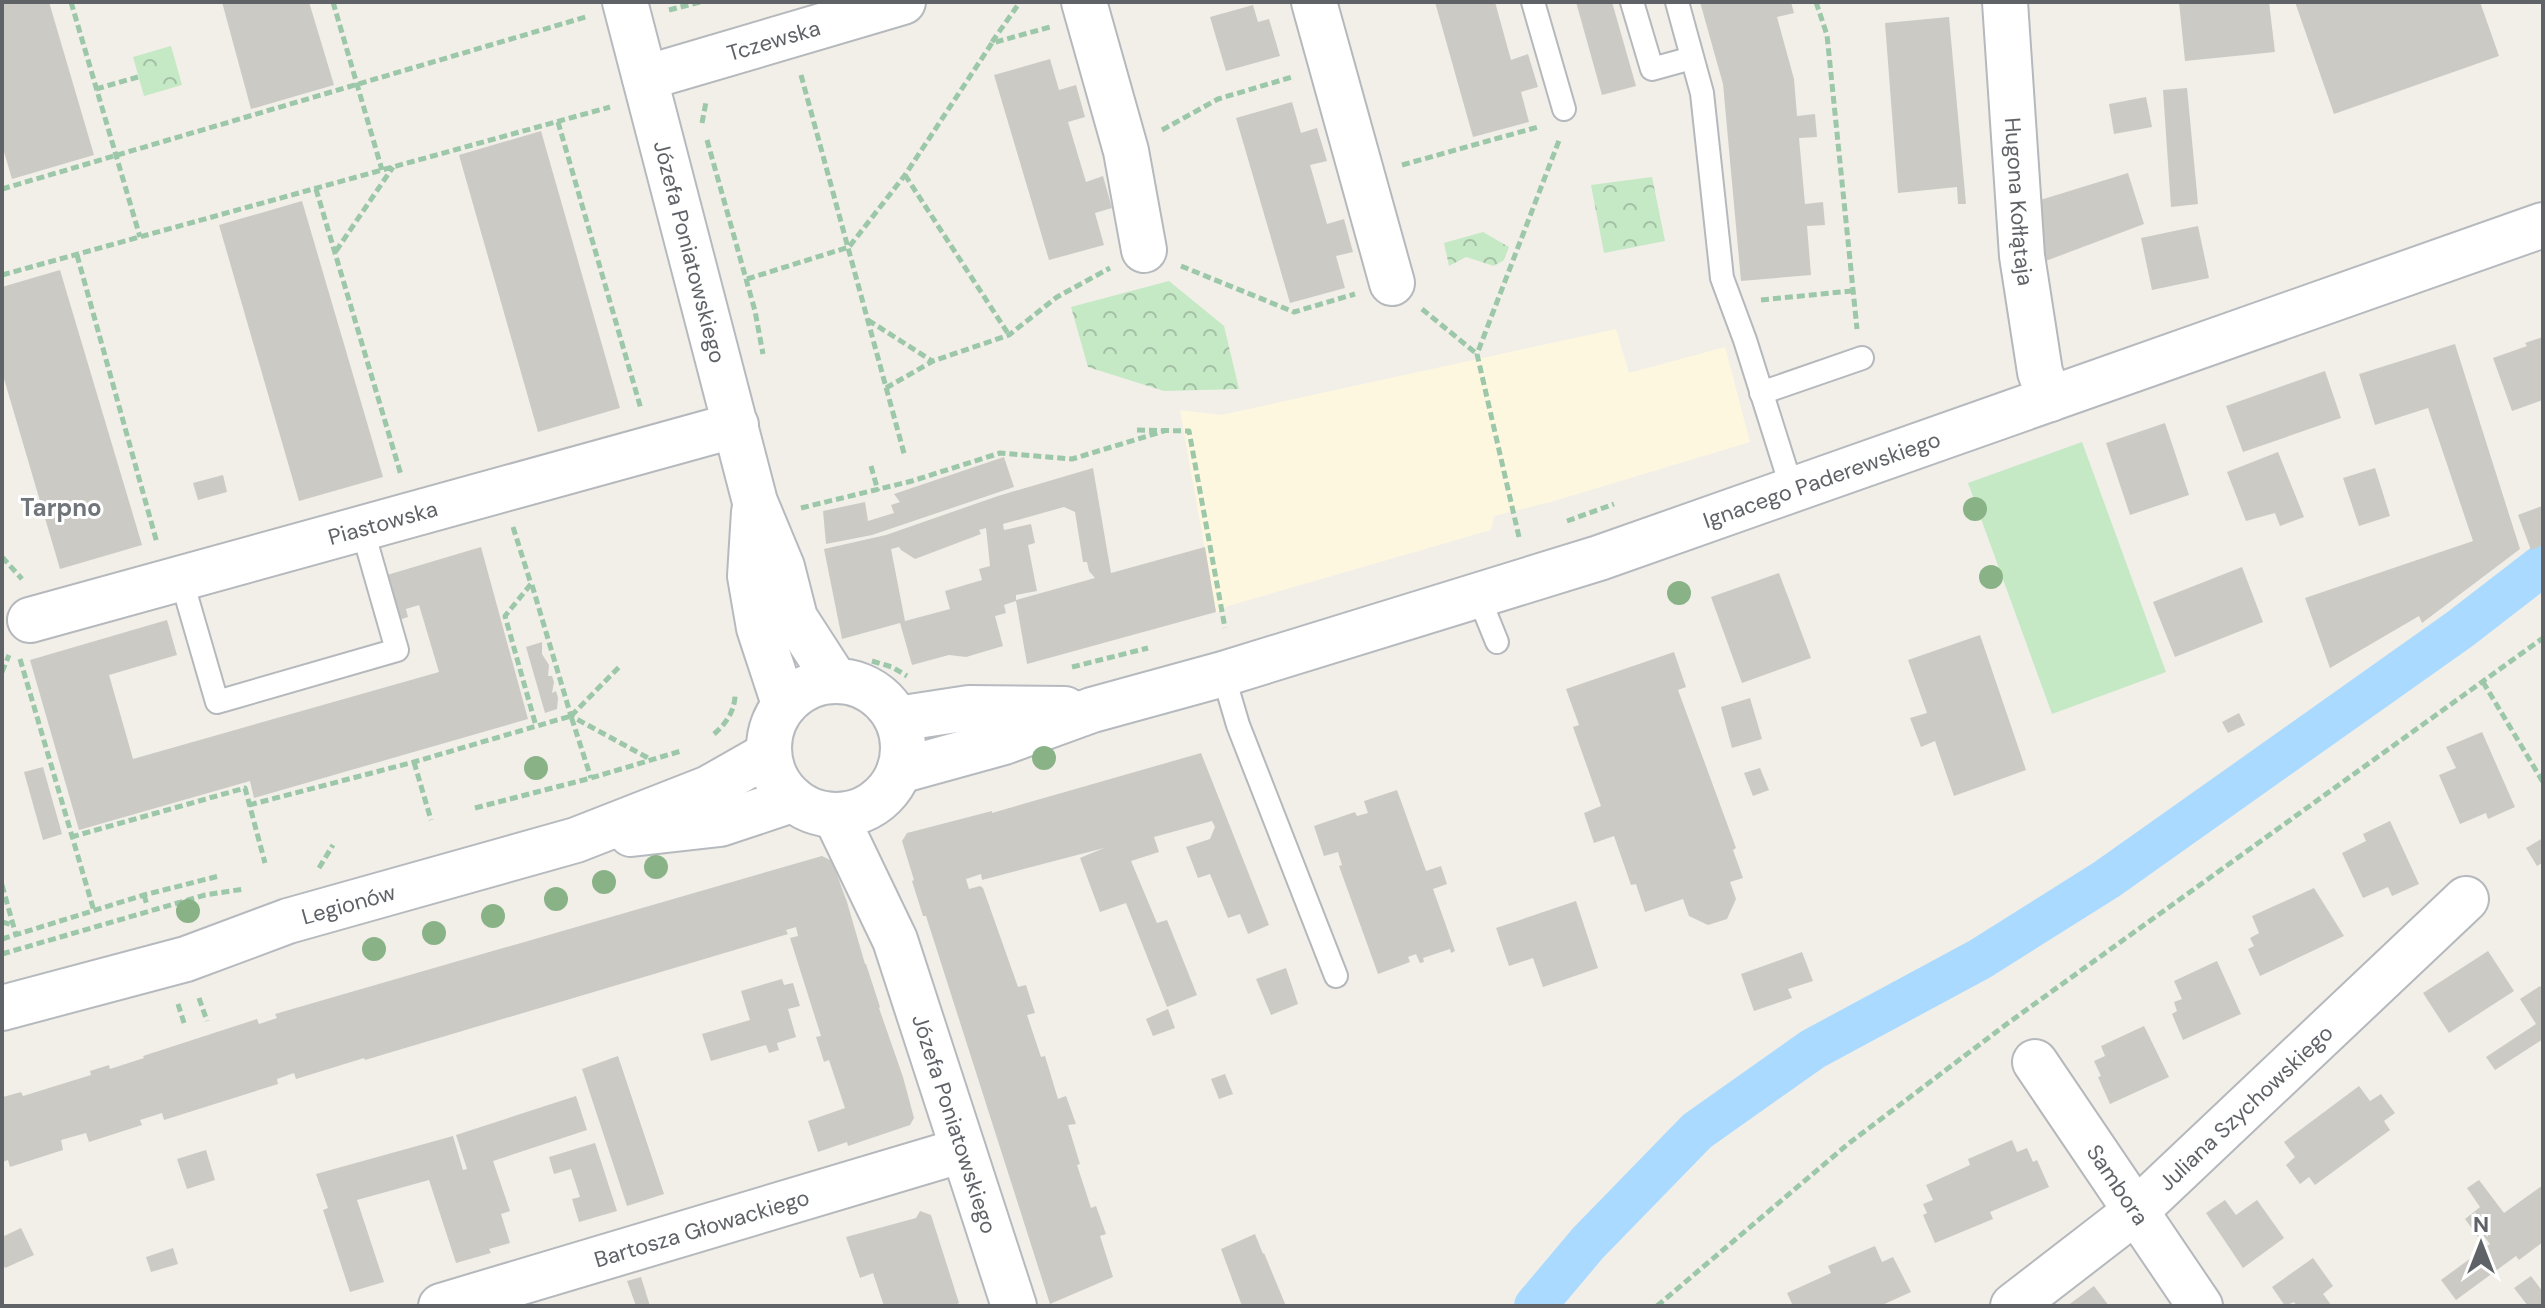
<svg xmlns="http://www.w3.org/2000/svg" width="2545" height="1308" font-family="'DM Sans',sans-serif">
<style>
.commercial{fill:#fef7e0}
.park{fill:url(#park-crowns)}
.pitch{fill:#c5e8c5}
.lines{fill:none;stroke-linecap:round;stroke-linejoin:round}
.canal{stroke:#aadaff;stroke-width:42}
.building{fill:#cccac5;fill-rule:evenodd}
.lane-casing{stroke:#b5b8bc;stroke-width:26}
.street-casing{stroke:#b5b8bc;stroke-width:48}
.secondary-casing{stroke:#b6babf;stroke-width:48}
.path{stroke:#9cc7a9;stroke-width:5;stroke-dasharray:8 4;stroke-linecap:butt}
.lane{stroke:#fff;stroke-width:22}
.street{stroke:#fff;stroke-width:44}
.secondary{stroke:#fff;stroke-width:44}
.tree{fill:#89b387}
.labels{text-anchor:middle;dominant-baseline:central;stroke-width:6;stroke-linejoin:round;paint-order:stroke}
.street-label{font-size:22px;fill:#5f6368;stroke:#fff}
.neighbourhood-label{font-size:24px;font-weight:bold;fill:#70757a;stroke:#fff}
</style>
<defs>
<pattern id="park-crowns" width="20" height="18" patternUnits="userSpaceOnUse" patternTransform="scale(2)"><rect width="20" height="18" fill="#c5e8c5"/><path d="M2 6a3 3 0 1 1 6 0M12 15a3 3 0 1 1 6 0" fill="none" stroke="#a3c0a4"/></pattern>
</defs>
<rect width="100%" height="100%" fill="#f1efe8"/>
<polygon class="commercial" points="1616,329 1629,373 1725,347 1750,442 1554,501 1494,516 1491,530 1228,606 1216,612 1180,410 1221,415"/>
<g class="park">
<polygon points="171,46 182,85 144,96 133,57"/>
<polygon points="1652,177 1665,241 1604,253 1591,185"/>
<polygon points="1483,232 1509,247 1504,260 1494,266 1466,257 1449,266 1444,243"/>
<polygon points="1169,281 1224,326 1239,389 1164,391 1088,367 1071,307"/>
</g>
<polygon class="pitch" points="2082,442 2166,672 2052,714 1968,483"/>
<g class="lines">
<polyline class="canal" points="1535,1306 1588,1243 1697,1131 1813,1049 1980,959 2107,879 2460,629 2543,565"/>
</g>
<g class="building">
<polygon points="2,2 49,2 94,155 12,179 2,145"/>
<polygon points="222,2 309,2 334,85 251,109"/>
<polygon points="1435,2 1495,2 1511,60 1528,54 1538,87 1521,92 1529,122 1473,137"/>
<polygon points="1576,2 1612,2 1636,86 1602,95"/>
<polygon points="1700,2 1791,2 1794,13 1777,17 1794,79 1797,116 1815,114 1817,137 1799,138 1805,204 1823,202 1825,225 1807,226 1811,275 1741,281 1723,84"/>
<polygon points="2179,2 2269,2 2275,52 2185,61"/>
<polygon points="2295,2 2480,2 2499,56 2334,114"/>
<polygon points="1253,5 1258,22 1269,19 1280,56 1226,71 1210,17"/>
<polygon points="1949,17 1966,204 1958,204 1957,187 1898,193 1885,23"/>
<polygon points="1050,59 1059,90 1076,85 1085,117 1068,122 1086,182 1103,176 1112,208 1095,213 1104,245 1049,260 994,75"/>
<polygon points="2187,88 2198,204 2171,207 2163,90"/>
<polygon points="2146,97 2152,127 2114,134 2109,104"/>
<polygon points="1292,102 1301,133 1317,128 1327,161 1310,165 1327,224 1344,219 1353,252 1336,256 1345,288 1290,303 1236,118"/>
<polygon points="541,131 620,408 538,432 459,155"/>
<polygon points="2128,173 2144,224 2043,262 2037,201"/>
<polygon points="302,201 383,477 299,501 219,225"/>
<polygon points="2198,226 2209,278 2152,290 2141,238"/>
<polygon points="60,270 142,545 60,569 2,372 2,287"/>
<polygon points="2543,337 2543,400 2512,411 2493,358 2527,346 2525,343"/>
<polygon points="2455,344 2520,549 2422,623 2419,616 2330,668 2305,598 2473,541 2428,408 2375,425 2359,374"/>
<polygon points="2325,371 2341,418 2243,452 2226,406"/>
<polygon points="2165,423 2189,495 2130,515 2106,443"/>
<polygon points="2278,452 2304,517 2280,526 2275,513 2246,521 2227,472"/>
<polygon points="1004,457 1014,487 872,535 826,544 823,511 865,502 868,521 894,513 891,505 900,502 894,494"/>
<path d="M1093 468 1111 573 1205 547 1216 612 1027 664 1016 601 1004 605 1006 613 995 616 1003 646 966 657 949 655 912 665 900 623 842 639 824 549 886 535 998 496ZM1064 507 1075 512 1083 562H1087L1089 571 1095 578 1016 600V595L1037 591 1028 545 1035 543 1031 524 1004 530 1003 524ZM986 528 990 566 979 569 982 580 945 591 950 609 905 621 891 549 899 547 901 550 915 559 981 534 979 530Z"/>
<polygon points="2375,468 2390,516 2359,526 2343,478"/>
<polygon points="223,475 227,492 198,500 193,483"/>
<polygon points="2542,506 2543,545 2531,550 2518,515"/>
<polygon points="481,547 528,719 254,798 250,781 79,830 30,660 167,620 177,655 109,675 133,759 439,672 419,605 406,609 408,617 399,620 387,575"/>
<polygon points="2242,567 2263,622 2175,657 2153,602"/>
<polygon points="1779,573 1811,658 1742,683 1711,597"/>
<polygon points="1980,635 2026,770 1954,796 1935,741 1921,747 1910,718 1927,713 1908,660"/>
<polygon points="542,642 542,654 549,665 548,676 552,676 554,682 552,693 556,691 558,698 557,709 545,713 526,647"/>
<polygon points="1674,652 1686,687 1678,690 1736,848 1733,850 1743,878 1730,882 1736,899 1727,919 1708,925 1689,916 1683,899 1645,912 1636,884 1631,885 1614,836 1594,843 1584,813 1601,806 1573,727 1579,725 1566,689"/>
<polygon points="1750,698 1762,739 1732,748 1721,707"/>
<polygon points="2239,713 2245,725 2228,733 2222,722"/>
<polygon points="2482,732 2515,807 2488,819 2486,813 2460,824 2439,775 2456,768 2446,747"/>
<polygon points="1201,753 1269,925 1248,934 1240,914 1228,918 1210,874 1198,878 1186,847 1210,839 1215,827 1212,821 1154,837 1159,852 1131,861 1157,923 1167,920 1197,995 1167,1007 1126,903 1100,912 1080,858 1104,848 982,880 981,874 966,879 969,889 980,886 983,888 1018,987 1026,985 1035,1013 1027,1015 1041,1057 1045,1056 1058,1099 1066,1096 1076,1124 1068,1125 1080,1164 1077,1165 1091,1208 1096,1206 1106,1234 1100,1236 1113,1277 1050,1304 926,916 923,916 912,881 914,880 902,841 907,833 992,811 992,813"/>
<polygon points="43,767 62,834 43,840 24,772"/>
<polygon points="1760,768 1769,790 1753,796 1744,773"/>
<polygon points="1397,790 1426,871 1441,866 1447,884 1433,889 1455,951 1451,953 1450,949 1423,958 1424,962 1420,963 1416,954 1408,957 1410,962 1378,974 1339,866 1342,865 1338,852 1324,856 1314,826 1355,812 1357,816 1368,813 1364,801"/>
<polygon points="2390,821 2419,884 2392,896 2388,887 2363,898 2342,853 2366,841 2363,834"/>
<polygon points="2543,838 2543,862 2537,866 2526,848"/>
<polygon points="822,856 832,861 847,902 865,964 866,964 880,1007 879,1008 903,1077 914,1118 910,1125 848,1146 847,1142 818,1152 808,1121 845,1108 829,1060 824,1062 816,1037 821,1036 790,938 798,936 796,927 786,930 788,934 365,1060 364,1058 296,1079 294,1073 277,1079 278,1084 164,1120 162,1113 140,1120 142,1125 89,1142 86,1133 61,1140 63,1150 10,1167 8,1160 2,1162 3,1097 21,1092 23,1096 91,1075 90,1071 109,1065 110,1069 144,1058 143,1056 254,1020 257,1019 259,1024 277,1018 275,1014"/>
<polygon points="2314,888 2344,936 2260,976 2248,949 2254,946 2250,938 2259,933 2252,916"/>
<polygon points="1576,901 1598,968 1543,987 1533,958 1509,966 1496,928"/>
<polygon points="2488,951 2514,991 2449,1033 2423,993"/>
<polygon points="1802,952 1813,981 1788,989 1792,998 1754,1011 1741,974"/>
<polygon points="2217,961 2241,1014 2183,1040 2172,1014 2177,1011 2174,1002 2182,999 2174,981"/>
<polygon points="1286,968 1298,1004 1271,1015 1256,979"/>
<polygon points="782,979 784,985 793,983 800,1006 788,1009 796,1037 777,1043 779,1050 769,1053 766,1045 711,1061 702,1034 750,1020 741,991"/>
<polygon points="2540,986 2543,990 2543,1039 2495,1070 2486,1057 2536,1024 2520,999"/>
<polygon points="1168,1009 1175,1028 1153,1036 1146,1019"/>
<polygon points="2144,1026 2169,1077 2110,1104 2098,1077 2101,1076 2094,1061 2105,1056 2101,1046"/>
<polygon points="618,1056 664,1194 627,1206 582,1069"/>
<polygon points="1225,1074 1233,1094 1219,1099 1211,1079"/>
<polygon points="2359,1086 2370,1101 2381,1094 2395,1113 2384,1121 2390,1130 2315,1185 2309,1177 2300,1184 2286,1165 2295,1157 2284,1142"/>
<polygon points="576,1096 587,1130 493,1161 510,1211 501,1214 510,1243 489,1249 491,1253 456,1263 429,1180 357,1200 384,1282 350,1292 323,1210 328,1208 316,1174 453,1136 463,1170 467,1169 456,1135"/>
<polygon points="2012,1140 2017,1152 2027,1148 2033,1162 2037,1160 2049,1187 1990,1212 1993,1219 1935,1243 1923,1215 1927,1213 1923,1204 1933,1200 1926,1185 1970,1165 1968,1159"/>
<polygon points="595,1143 617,1211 579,1222 572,1199 580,1197 571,1169 554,1174 549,1157"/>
<polygon points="206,1150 215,1180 187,1189 177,1159"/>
<polygon points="2479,1180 2504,1213 2543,1185 2543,1242 2519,1260 2516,1256 2456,1300 2441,1280 2490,1244 2483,1235 2479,1238 2465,1219 2480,1207 2467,1188"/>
<polygon points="2225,1200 2236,1215 2257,1200 2284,1238 2243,1268 2206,1213"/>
<polygon points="920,1211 931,1215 959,1303 953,1306 884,1306 873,1273 860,1278 846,1237 916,1218"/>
<polygon points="21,1228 34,1255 5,1268 2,1261 2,1237"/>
<polygon points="1255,1234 1263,1254 1264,1253 1286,1306 1242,1306 1221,1249"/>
<polygon points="1875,1246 1882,1262 1893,1257 1911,1292 1880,1306 1793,1306 1787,1293 1831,1273 1828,1266"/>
<polygon points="173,1248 178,1264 151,1272 146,1257"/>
<polygon points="2313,1258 2333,1286 2323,1294 2332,1306 2297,1306 2294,1302 2285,1306 2272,1287"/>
<polygon points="2531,1276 2543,1292 2543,1306 2528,1306 2514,1288"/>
<polygon points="641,1277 650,1306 636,1306 627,1281"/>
<polygon points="2094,1286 2109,1306 2067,1306"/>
</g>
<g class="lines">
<g class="lane-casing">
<g id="lane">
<polyline points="1533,2 1564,109"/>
<polyline points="1632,2 1652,69 1692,58"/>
<polyline points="1677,2 1702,93 1722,278 1745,340 1792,489"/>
<polyline points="1761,393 1862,358"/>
<polyline points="181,578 217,702 397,650 362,528"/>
<polyline points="1478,595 1497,642"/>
<polyline points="1223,674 1238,725 1336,976"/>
</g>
</g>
<g class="street-casing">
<g id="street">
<polyline points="1084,2 1126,151 1144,250"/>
<polyline points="1314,2 1392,283"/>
<path id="s1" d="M2005 2 2022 256 2040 372 2050 399"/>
<path id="s2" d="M645 78 903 2"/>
<path id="s3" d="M30 620 736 425"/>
<path id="s4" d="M2035 1062 2200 1306"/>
<path id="s5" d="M441 1306 963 1150"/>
<path id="s6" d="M2013 1306 2136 1211 2466 899"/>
</g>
</g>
<g class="secondary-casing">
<g id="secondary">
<path id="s7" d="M625 2 755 502 782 567 795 618 835 680"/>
<polyline points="754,512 750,576 759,628 784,704"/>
<circle cx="836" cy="748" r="67"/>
<polyline points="897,719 969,708 1065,709"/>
<path id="s8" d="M899 771 1004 742 1092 710 1223 674 1599 558 2543 225"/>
<path id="s9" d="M835 815 895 940 1014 1306"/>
<polyline points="631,834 720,824 792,800"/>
<path id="s10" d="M2 1008 186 959 288 921 576 840 709 788 769 754"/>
</g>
</g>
<g class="path">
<polyline points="71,2 140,237"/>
<polyline points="333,2 382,170"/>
<polyline points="1816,2 1827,35 1857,329"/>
<polyline points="669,10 700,2"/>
<polyline points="992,42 1020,2"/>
<polyline points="801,75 905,457"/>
<polyline points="96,89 138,77"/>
<polyline points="558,122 641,409"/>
<polyline points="702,123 706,102"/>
<polyline points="1162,130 1218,99 1292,77"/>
<polyline points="707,140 755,311 763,354"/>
<polyline points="1402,165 1538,127"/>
<polyline points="905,175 1009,335"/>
<polyline points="2,189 589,16"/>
<polyline points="316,189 401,475"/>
<polyline points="336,251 393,167"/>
<polyline points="77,255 157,543"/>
<polyline points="1181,266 1294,312 1355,294"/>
<polyline points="2,275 610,107"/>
<polyline points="747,279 849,247 905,175 992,43 1050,27"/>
<polyline points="1761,300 1851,291"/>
<polyline points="1422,309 1477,354"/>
<polyline points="868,320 932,361"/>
<polyline points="886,388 933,361 1009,335 1057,297 1110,268"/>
<polyline points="1137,430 1189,431 1225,628"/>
<polyline points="871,466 878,491"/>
<polyline points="801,508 912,481 1000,453 1072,459 1164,431"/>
<polyline points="1567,521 1614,504"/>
<polyline points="513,527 531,584 505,616 536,726"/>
<polyline points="1519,537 1477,354 1560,138"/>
<polyline points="2,557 22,579"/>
<polyline points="532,585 571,716 650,759"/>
<polyline points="20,659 94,911"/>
<polyline points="872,661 892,667 907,676"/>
<polyline points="1072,667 1148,648"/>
<polyline points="2,672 9,655"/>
<polyline points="2483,682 2543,782"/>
<polyline points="571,716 621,665"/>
<path d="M714 734C726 724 735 710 735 695"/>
<polyline points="414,762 431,820"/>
<polyline points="249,805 414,762 571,716 591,778"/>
<polyline points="475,808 591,778 681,751"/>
<polyline points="71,837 245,788 265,863"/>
<polyline points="319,868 333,845"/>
<polyline points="2,885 16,935"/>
<polyline points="144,895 147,905"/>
<polyline points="2,922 13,925"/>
<polyline points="2,939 144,895 219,876"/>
<polyline points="2,954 205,895 244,889"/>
<polyline points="199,998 207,1021"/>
<polyline points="178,1004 185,1026"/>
<polyline points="1657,1306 1848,1144 2008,1023 2543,638"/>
</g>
<use href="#lane" class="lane"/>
<use href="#street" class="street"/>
<use href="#secondary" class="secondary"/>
</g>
<g class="tree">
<circle cx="1975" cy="509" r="12"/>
<circle cx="1991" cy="577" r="12"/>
<circle cx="1679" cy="593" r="12"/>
<circle cx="1044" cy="758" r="12"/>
<circle cx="536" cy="768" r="12"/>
<circle cx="656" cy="867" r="12"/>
<circle cx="604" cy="882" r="12"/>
<circle cx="556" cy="899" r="12"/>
<circle cx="188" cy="911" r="12"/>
<circle cx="493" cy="916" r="12"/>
<circle cx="434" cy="933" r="12"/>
<circle cx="374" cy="949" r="12"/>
</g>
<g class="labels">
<g class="street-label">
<text stroke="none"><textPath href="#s2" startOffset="134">Tczewska</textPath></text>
<text stroke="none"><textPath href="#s1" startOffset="200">Hugona Kołłątaja</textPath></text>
<text stroke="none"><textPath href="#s7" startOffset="258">Józefa Poniatowskiego</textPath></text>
<text stroke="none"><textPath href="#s8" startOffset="968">Ignacego Paderewskiego</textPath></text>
<text stroke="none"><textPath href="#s3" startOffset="366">Piastowska</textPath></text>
<text stroke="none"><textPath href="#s10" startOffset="362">Legionów</textPath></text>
<text stroke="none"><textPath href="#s6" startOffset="306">Juliana Szychowskiego</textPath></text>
<text stroke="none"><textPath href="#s9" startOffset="332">Józefa Poniatowskiego</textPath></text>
<text stroke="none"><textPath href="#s4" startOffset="148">Sambora</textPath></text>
<text stroke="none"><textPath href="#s5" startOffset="272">Bartosza Głowackiego</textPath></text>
</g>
<g class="neighbourhood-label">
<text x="61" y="507">Tarpno</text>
</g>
</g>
<rect width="2545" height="1308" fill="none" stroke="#5f6368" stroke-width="8"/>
<g transform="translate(2481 1244)" stroke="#ffffff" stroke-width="6" paint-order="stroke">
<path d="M0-6L14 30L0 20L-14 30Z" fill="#5f6368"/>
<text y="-12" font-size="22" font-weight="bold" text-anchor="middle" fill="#5f6368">N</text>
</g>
</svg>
